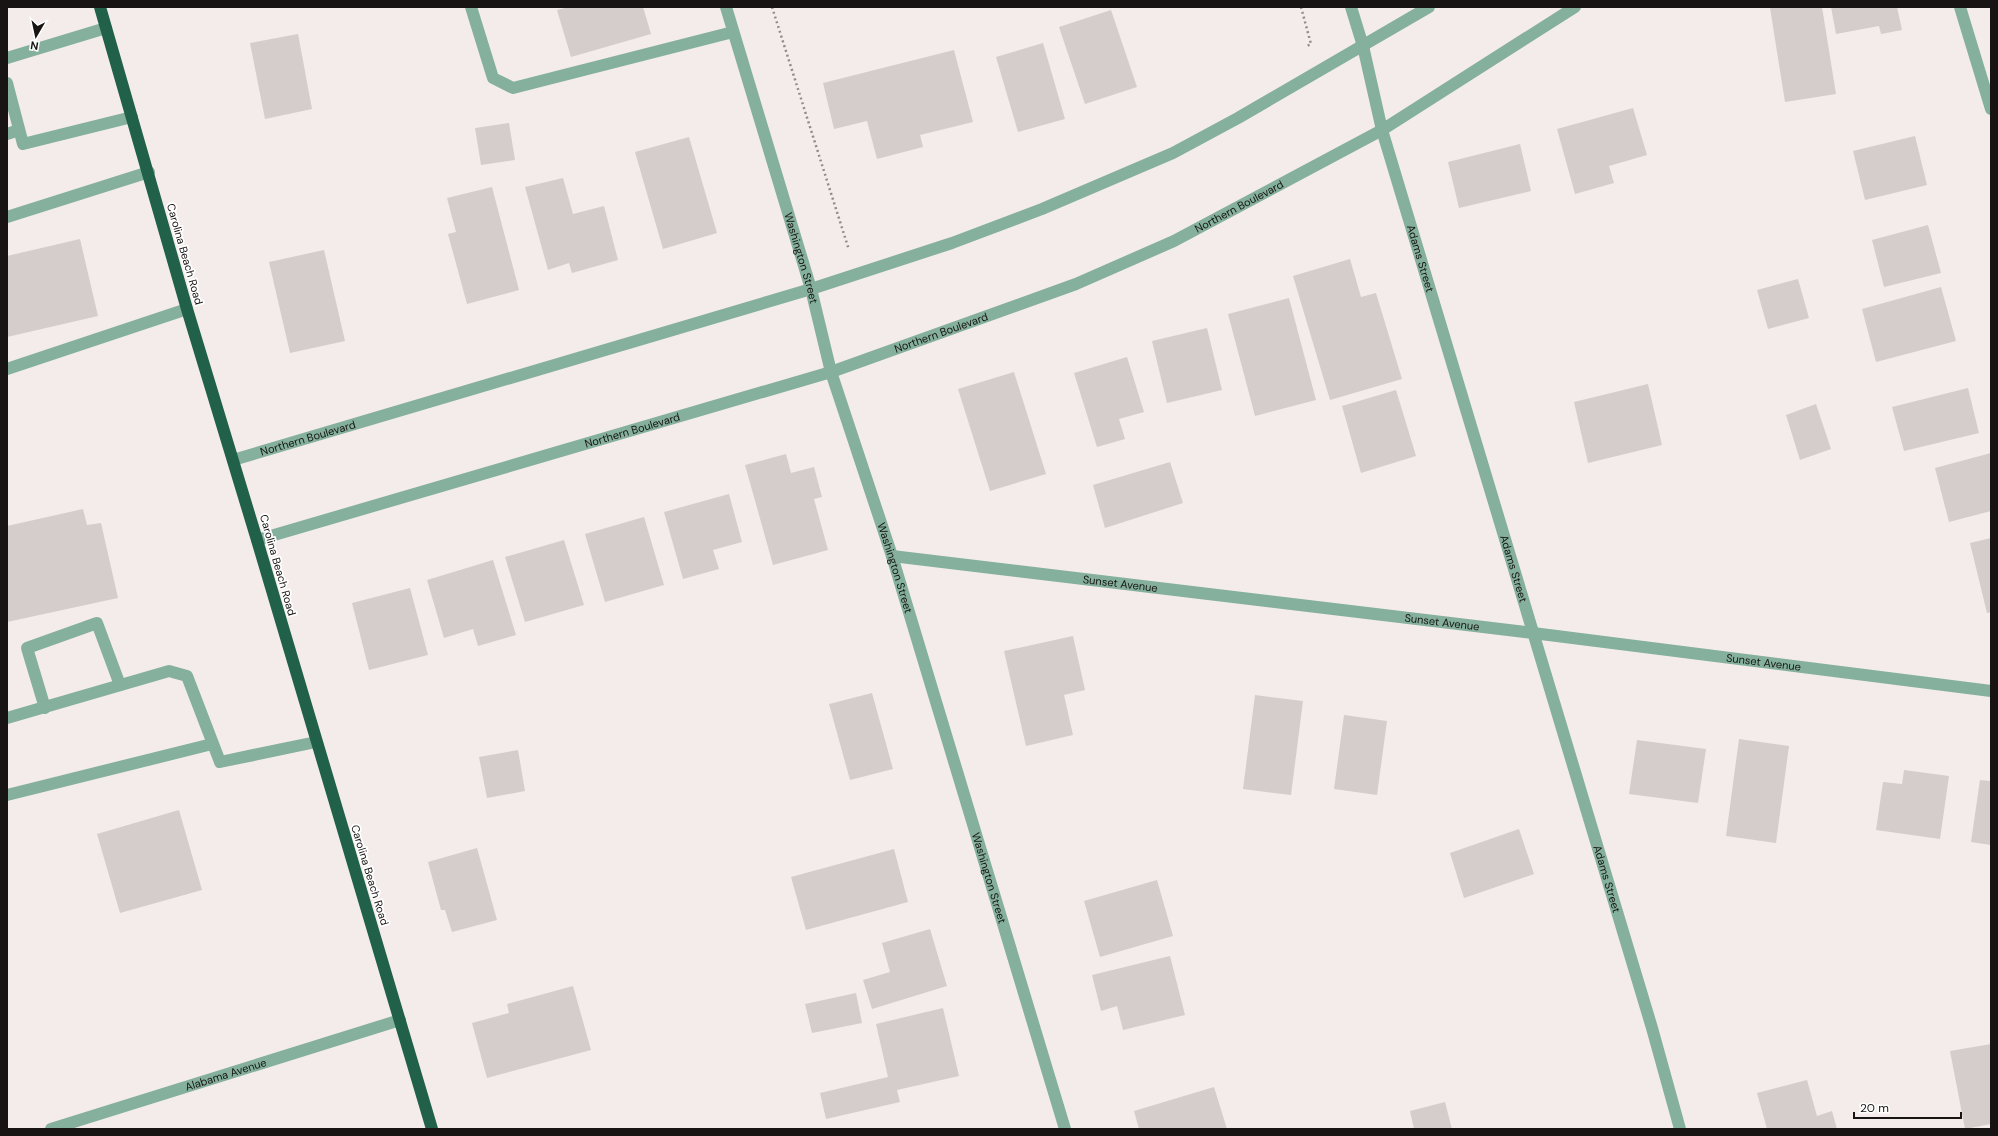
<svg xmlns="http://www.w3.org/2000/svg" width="1998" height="1136" font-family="'DM Sans',sans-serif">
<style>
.building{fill:#d4cdcb}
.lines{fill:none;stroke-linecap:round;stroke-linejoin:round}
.path{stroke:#918b8a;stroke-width:2.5;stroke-dasharray:2 3;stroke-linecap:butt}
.minor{stroke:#84b09d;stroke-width:12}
.highway{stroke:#216049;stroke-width:12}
.labels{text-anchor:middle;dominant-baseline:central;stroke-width:3.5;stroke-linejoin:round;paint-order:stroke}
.street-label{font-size:11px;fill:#171413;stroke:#fff}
</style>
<rect width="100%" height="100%" fill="#f4ecea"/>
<g class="building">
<polygon points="569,7 643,7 651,34 571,57 557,10"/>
<polygon points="1776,7 1822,7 1836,94 1785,102 1770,8"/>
<polygon points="1831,7 1897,7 1902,30 1881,34 1879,26 1836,34"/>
<polygon points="1111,10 1137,87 1085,104 1059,27"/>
<polygon points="298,34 312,109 265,119 250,43"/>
<polygon points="1043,43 1065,119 1018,132 996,57"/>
<polygon points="954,50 973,122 920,135 923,147 877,159 867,121 834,129 823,83"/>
<polygon points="1633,108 1647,155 1609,166 1614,183 1575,194 1557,129"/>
<polygon points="509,123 515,160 481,165 475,128"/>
<polygon points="1915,136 1927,185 1865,200 1853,151"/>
<polygon points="689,137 717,233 663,249 635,152"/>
<polygon points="1520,144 1531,191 1459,208 1448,162"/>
<polygon points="563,178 573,214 604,206 618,260 572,273 569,263 548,270 525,187"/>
<polygon points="492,187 519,290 467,304 448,234 456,232 447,198"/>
<polygon points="1928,225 1941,273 1884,287 1872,240"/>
<polygon points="80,239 98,316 7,337 7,256"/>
<polygon points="324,250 345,341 290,353 269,262"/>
<polygon points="1350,259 1361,297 1376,293 1402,379 1330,400 1293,276"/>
<polygon points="1798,279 1809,318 1768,329 1757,290"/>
<polygon points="1941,287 1956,341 1876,362 1862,309"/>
<polygon points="1289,298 1316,400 1255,416 1228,314"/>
<polygon points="1207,328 1222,390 1167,403 1152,341"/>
<polygon points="1127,357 1144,412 1119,419 1125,439 1097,447 1074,373"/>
<polygon points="1014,372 1046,474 990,491 958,389"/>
<polygon points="1648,384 1662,445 1588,463 1574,402"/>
<polygon points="1968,388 1979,433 1904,451 1892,407"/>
<polygon points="1396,390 1416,456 1361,473 1342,406"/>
<polygon points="1816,404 1831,449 1800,460 1786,415"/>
<polygon points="1991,453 1991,511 1949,522 1935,468"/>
<polygon points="786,454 791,473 814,467 822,497 814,499 828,550 773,565 745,465"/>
<polygon points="1170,462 1183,503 1105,528 1093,485"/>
<polygon points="729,494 742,542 713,550 719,569 683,579 664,512"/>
<polygon points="83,509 87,525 101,523 118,598 7,622 7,526"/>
<polygon points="644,517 664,585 605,602 585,534"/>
<polygon points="1991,538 1991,612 1987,613 1970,543"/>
<polygon points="564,540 584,605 525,622 505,557"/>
<polygon points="493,560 516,635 478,646 473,629 444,638 427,580"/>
<polygon points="410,588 428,655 369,670 352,603"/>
<polygon points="1073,636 1085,690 1064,695 1073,735 1026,746 1004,651"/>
<polygon points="872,693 893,769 850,780 829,704"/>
<polygon points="1255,695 1303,701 1291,795 1243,789"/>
<polygon points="1344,715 1387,721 1377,795 1334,789"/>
<polygon points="1739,739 1789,746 1776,843 1726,836"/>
<polygon points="1637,740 1706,749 1698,803 1629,794"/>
<polygon points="518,750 525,791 487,798 479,757"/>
<polygon points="1904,770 1949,776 1940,839 1876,830 1883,782 1902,784"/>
<polygon points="1980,780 1991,781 1991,845 1971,842"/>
<polygon points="179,810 202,890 120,913 97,834"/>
<polygon points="1519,829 1534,874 1464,898 1450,853"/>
<polygon points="477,848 497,920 452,932 445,910 441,910 428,862"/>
<polygon points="894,849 908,902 806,930 791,877"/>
<polygon points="1157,880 1173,936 1100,957 1084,901"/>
<polygon points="930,929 947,986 872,1009 863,980 890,972 882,943"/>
<polygon points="1170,956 1185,1015 1123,1030 1117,1006 1101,1011 1092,975"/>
<polygon points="573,986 591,1050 487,1078 472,1023 509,1013 507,1004"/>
<polygon points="856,993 862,1023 812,1033 805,1004"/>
<polygon points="943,1008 959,1076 897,1090 900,1102 826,1119 820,1093 888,1077 876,1024"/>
<polygon points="1991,1044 1991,1124 1965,1129 1950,1051"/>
<polygon points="1807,1080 1817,1116 1832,1111 1837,1129 1767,1129 1757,1093"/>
<polygon points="1214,1087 1227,1129 1139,1129 1134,1111"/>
<polygon points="1445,1102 1452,1129 1414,1129 1410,1111"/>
</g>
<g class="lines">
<g class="path">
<polyline points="772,7 849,250"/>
<polyline points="1301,7 1311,44 1307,46"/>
</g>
<g class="minor">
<polyline points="471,7 493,78 513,88 733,32"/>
<path id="s1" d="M726 7 811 289 831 372 892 556 1065 1129"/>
<path id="s2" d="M1351 7 1363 46 1382 130 1652 1028 1680 1129"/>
<polyline points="1960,7 1991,109"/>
<polyline points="7,58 106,28"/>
<polyline points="7,83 23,144 132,117"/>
<polyline points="7,134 19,130"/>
<polyline points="7,217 149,172"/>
<polyline points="7,369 187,309"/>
<path id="s3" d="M233 460 811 289 952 243 1042 209 1173 153 1238 118 1429 7"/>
<path id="s4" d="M257 540 831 372 1076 284 1174 241 1382 130 1575 7"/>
<path id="s5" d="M892 556 1533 633 1991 691"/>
<polyline points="45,708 27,648 97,623 120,685"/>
<polyline points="7,718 169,671 187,676 220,762 316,742"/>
<polyline points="7,795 212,744"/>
<path id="s6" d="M51 1129 400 1020"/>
</g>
<polyline class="highway" points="100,7 187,309 257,540 432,1129"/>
</g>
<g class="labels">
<g class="street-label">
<text stroke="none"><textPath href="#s4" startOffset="1039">Northern Boulevard</textPath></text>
<text transform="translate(185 254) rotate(74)">Carolina Beach Road</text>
<text stroke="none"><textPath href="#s1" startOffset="262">Washington Street</textPath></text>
<text stroke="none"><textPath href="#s2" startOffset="261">Adams Street</textPath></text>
<text stroke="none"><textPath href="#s4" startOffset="715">Northern Boulevard</textPath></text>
<text stroke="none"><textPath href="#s4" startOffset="391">Northern Boulevard</textPath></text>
<text stroke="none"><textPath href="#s3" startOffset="78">Northern Boulevard</textPath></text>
<text transform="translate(278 565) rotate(74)">Carolina Beach Road</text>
<text stroke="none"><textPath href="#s1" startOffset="586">Washington Street</textPath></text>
<text stroke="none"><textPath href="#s2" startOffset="585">Adams Street</textPath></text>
<text stroke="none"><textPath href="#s5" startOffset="230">Sunset Avenue</textPath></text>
<text stroke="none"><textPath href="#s5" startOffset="554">Sunset Avenue</textPath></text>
<text stroke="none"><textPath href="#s5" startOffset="878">Sunset Avenue</textPath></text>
<text transform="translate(370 875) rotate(73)">Carolina Beach Road</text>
<text stroke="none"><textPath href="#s1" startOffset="910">Washington Street</textPath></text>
<text stroke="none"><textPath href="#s2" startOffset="909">Adams Street</textPath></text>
<text stroke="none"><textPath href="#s6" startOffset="183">Alabama Avenue</textPath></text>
</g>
</g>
<rect width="1998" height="1136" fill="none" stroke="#171413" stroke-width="16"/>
<g transform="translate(36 36) rotate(189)" stroke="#ffffff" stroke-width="3" paint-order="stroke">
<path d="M0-3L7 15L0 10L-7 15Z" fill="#171413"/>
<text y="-6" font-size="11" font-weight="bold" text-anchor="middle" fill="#171413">N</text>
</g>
<path d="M1854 1112v6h107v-6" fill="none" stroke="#171413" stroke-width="2"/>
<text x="1860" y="1112" font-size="12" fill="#171413" stroke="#ffffff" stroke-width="3" paint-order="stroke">20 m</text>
</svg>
